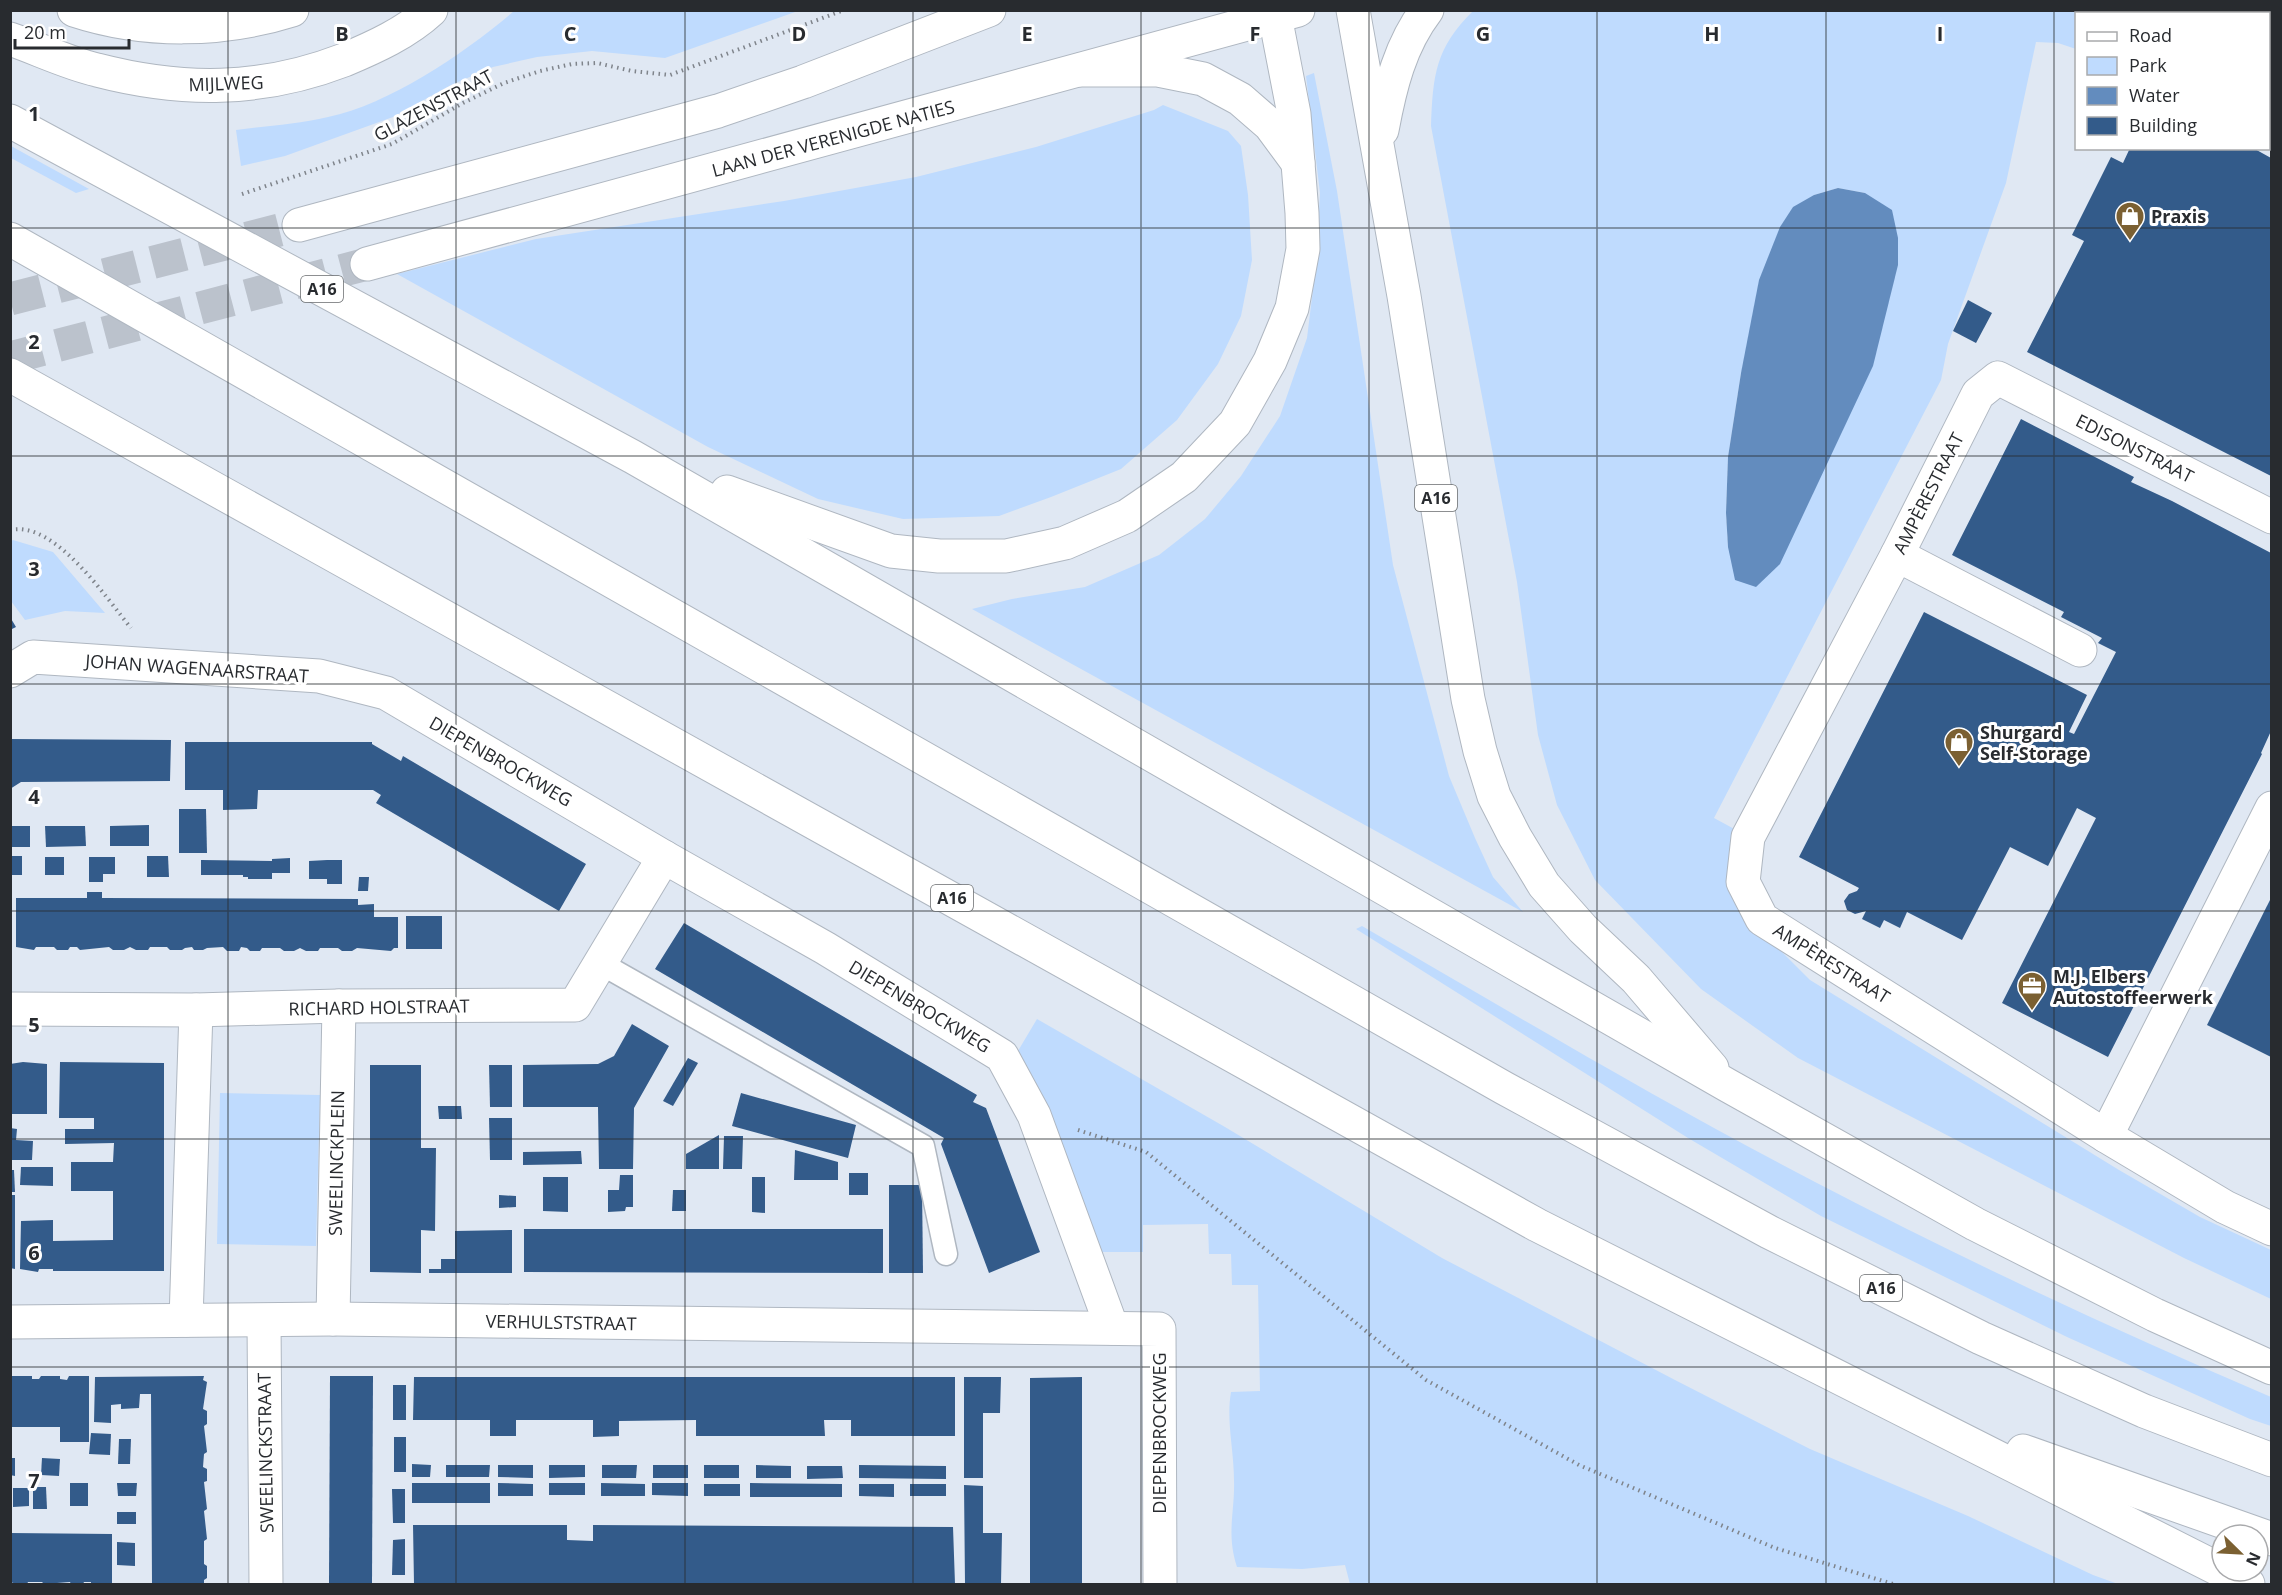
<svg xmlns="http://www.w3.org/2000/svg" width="2282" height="1595" font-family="'Open Sans',sans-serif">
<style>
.green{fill:#bfdbfe;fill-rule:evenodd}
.water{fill:#638cbe}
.building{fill:#335b8a}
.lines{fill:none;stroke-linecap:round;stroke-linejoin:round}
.secondary-tunnel{stroke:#bbc2cc;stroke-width:33;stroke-dasharray:33 16;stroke-linecap:butt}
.service-casing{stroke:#afb7c1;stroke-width:25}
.minor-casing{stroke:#afb7c1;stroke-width:35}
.secondary-casing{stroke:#afb7c1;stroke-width:35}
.motorway-casing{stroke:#afb7c1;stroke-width:35}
.path{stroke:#7f848b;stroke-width:4;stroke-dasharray:1.5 4.5;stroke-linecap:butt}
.service{stroke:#fff;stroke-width:22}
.minor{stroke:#fff;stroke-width:33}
.secondary{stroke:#fff;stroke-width:33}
.motorway{stroke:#fff;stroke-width:33}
.grid{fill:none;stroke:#282b2f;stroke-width:1.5;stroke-opacity:0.55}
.labels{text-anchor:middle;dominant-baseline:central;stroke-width:6;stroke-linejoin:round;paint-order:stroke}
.shield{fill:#fff;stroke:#686b6d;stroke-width:1.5}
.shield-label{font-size:16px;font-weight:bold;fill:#282b2f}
.street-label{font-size:18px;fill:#282b2f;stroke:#fff}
.poi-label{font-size:18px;font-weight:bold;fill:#282b2f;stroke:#fff;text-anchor:start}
.grid-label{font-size:20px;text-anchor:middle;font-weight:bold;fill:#282b2f;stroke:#fff;stroke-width:6;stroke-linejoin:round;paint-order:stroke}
</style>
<rect width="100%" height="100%" fill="#e0e8f3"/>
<g class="green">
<path d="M1474 10H2179L2186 13 2076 14V49L2058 43 2036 42 2006 183 1948 344 1941 380 1714 818 1738 831 1767 937 1810 980 2119 1170 2200 1217 2271 1250V1299L2184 1258 1798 1058 1701 989 1595 880 1557 805 1538 735 1517 582 1431 126C1433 75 1435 48 1474 10ZM1838 188 1865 193 1728 547 1726 513 1728 457 1741 373 1814 195Z"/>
<path d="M514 11H798L665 58 592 51 537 57 493 67 451 85 393 117 285 156 241 166 236 130C266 126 298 124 328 117 390 104 466 52 514 11Z"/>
<polygon points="2268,56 2272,58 2271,140 2268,139"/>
<polygon points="1314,73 1337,191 1393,565 1449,776 1475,838 1493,877 1523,912 972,609 1012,599 1085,587 1159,555 1205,519 1241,476 1280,416 1307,338 1316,265 1320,193 1306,76"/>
<polygon points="1163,105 1228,131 1241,146 1248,195 1252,260 1241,316 1218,364 1177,420 1121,469 1051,497 999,516 903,519 818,499 708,447 397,274 536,239 784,201 916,177 1036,147 1154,110"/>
<polygon points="10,146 11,146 89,189 76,193 11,158"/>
<polygon points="13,540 53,552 105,613 65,611 25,620 11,601 10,542"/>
<path d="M1362 926C1512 1013 1661 1102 1815 1182 1964 1260 2117 1331 2271 1397V1426L2250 1419 2067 1337 1821 1216 1688 1138 1356 929Z"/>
<path d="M1037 1019 1225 1127 1442 1258 1675 1380 1810 1449 1968 1516 2093 1575 2118 1584H1350L1345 1565 1302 1569 1237 1567C1226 1533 1235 1513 1234 1480 1234 1450 1226 1421 1231 1392L1260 1391 1258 1285H1232L1231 1254H1209L1208 1224 1143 1225V1252H1099L1015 1056Z"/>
<polygon points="220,1093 320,1095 316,1246 217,1244"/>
</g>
<polygon class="water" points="1838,188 1865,193 1892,210 1898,238 1898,265 1873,366 1780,564 1756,587 1735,580 1728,547 1726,513 1728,457 1741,373 1759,280 1780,227 1793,207 1814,195"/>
<g class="building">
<polygon points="2130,148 2253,148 2271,158 2271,476 2027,352 2084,241 2072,235 2111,157 2123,163"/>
<polygon points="1968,300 1992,313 1976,343 1953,331"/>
<polygon points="2021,419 2134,477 2131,482 2172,501 2271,553 2271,731 2261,753 2262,754 2108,1057 2002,1003 2096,818 2077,808 2048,866 2010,847 1962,940 1907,912 1900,928 1884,920 1880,928 1862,919 1866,911 1855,914 1847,910 1844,901 1849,894 1857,891 1859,888 1799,857 1924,612 2087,695 2069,732 2074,734 2116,652 2098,643 2102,638 2061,617 2064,612 1952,555"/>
<polygon points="10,617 16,627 10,630"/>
<polygon points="10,739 171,740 170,781 21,782 10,789"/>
<polygon points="185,742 372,742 372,744 401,761 403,756 586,864 559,911 376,803 381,795 373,790 258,790 257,809 223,810 223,790 185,790"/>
<polygon points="179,809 206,809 207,853 179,853"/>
<polygon points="149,825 149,846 110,846 110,826"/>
<rect x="10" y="826" width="20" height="21"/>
<polygon points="45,826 85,826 86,846 46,847"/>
<rect x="10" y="856" width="12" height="19"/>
<polygon points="147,856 168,856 169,877 147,877"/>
<rect x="45" y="857" width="19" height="18"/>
<polygon points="89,857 115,857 115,874 103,874 103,882 89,882"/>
<polygon points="290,858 290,873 272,873 272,879 248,879 248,877 243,877 243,875 201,875 201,860 272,861 272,859"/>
<polygon points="327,860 342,860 342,884 327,884 327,879 309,879 309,861"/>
<polygon points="359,877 369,877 368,891 358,891"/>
<polygon points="87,892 102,892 102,898 358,899 358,905 374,904 374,917 398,917 398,948 394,948 391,951 357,948 352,951 342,951 338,948 320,948 318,951 306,951 300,948 294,951 284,951 280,948 262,948 260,951 250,951 247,948 241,947 239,951 227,951 223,947 207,948 203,950 194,950 192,947 185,948 182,950 170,950 167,947 150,947 148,950 136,950 130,947 124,950 113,950 109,947 80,950 77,947 70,947 68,950 57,950 54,947 36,947 34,950 16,947 16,898 87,898"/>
<polygon points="2271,898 2271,1057 2207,1025"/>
<rect x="406" y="916" width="36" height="33"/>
<polygon points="684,923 977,1095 973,1102 986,1108 1040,1252 989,1273 941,1144 944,1138 655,969"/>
<polygon points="632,1024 669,1046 634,1108 633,1169 599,1169 598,1107 523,1107 523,1065 598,1064 614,1056"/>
<polygon points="688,1058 698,1063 673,1106 663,1101"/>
<polygon points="23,1062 47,1064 47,1114 10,1114 10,1064"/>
<polygon points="60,1062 164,1063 164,1271 53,1271 53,1269 39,1269 38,1272 20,1269 21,1221 53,1220 53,1241 113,1240 113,1191 71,1191 71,1162 113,1162 114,1143 65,1144 65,1129 94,1129 94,1118 59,1118"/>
<polygon points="370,1065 421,1065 421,1148 436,1148 435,1231 421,1230 421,1273 370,1272"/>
<polygon points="489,1065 512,1065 512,1107 490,1107"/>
<polygon points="741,1093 856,1125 848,1158 732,1126"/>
<polygon points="438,1106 461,1106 462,1119 439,1119"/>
<polygon points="489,1118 512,1118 512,1160 490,1160"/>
<polygon points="10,1128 17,1129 16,1140 33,1141 32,1160 10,1160"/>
<polygon points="719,1135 719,1169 686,1169 686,1154"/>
<polygon points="724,1136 743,1136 742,1169 723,1169"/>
<polygon points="795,1150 838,1162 838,1180 794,1180"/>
<polygon points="581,1151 582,1164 523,1165 523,1152"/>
<polygon points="21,1167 53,1167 53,1186 20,1185"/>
<polygon points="10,1170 14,1170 15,1192 10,1192"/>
<rect x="849" y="1173" width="19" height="22"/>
<polygon points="620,1175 633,1175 633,1207 626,1207 625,1211 608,1212 608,1190 619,1190"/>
<polygon points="543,1177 568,1177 568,1212 543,1211"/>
<polygon points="752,1177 765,1177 765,1213 752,1212"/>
<polygon points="889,1185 922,1185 923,1273 889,1273"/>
<polygon points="673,1190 686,1190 686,1211 672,1211"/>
<polygon points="10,1195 15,1195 15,1269 10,1268"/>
<polygon points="499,1195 516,1196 516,1207 499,1208"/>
<polygon points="524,1229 883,1229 883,1273 524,1272"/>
<polygon points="512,1230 512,1273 429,1273 429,1269 441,1269 441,1259 455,1259 455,1231"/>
<polygon points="12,1376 32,1376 32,1379 39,1379 41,1376 60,1376 60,1379 67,1380 69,1376 89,1376 89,1442 60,1442 60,1427 10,1427 10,1378"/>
<polygon points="204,1376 203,1380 207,1382 203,1409 207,1411 207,1424 204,1426 207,1452 204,1454 203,1467 207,1469 207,1481 204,1482 207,1509 204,1511 207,1539 204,1541 204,1564 207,1566 207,1578 204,1580 204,1584 152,1584 151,1394 140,1394 139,1408 121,1409 121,1404 111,1405 111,1423 94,1422 95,1377"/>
<polygon points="330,1376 373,1376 372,1583 329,1584"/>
<polygon points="414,1377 955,1377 955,1436 851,1436 851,1420 824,1420 825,1436 696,1436 696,1420 619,1421 619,1436 593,1437 593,1420 516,1420 516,1436 490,1436 490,1420 413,1420"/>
<polygon points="964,1377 1001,1377 1000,1413 983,1413 983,1478 964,1478"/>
<polygon points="1082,1377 1082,1584 1030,1584 1030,1378"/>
<rect x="393" y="1385" width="13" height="35"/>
<polygon points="91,1433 111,1434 110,1455 89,1454"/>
<rect x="394" y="1437" width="12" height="35"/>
<polygon points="119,1439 131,1439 130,1464 118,1464"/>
<polygon points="10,1458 15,1458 15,1476 10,1475"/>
<polygon points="42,1458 60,1459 59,1476 41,1475"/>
<polygon points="412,1464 431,1465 430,1477 412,1477"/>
<polygon points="446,1465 490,1465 489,1477 446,1477"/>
<polygon points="498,1465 533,1465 533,1478 498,1477"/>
<polygon points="549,1465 585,1465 585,1477 549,1478"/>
<polygon points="602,1465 637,1465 636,1478 602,1478"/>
<rect x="653" y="1465" width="35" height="13"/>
<rect x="704" y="1465" width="35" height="13"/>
<polygon points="756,1465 791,1466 791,1478 756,1478"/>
<polygon points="859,1465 946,1466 946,1479 859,1478"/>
<polygon points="807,1466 842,1466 843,1478 807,1479"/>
<rect x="70" y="1483" width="18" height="23"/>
<polygon points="117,1483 137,1483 136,1496 118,1496"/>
<rect x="412" y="1483" width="78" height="20"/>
<polygon points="498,1483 533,1484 533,1496 498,1496"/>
<rect x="549" y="1483" width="36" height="12"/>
<polygon points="601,1483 645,1484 645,1496 601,1496"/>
<polygon points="652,1483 688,1483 688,1496 652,1495"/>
<polygon points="750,1483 842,1484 842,1497 750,1497"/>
<rect x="704" y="1484" width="36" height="12"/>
<polygon points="859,1484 894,1484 894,1497 859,1496"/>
<rect x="910" y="1484" width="36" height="12"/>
<polygon points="964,1485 983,1486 983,1533 1002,1533 1001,1584 965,1584"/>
<polygon points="33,1487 46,1487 47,1509 33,1509"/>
<polygon points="13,1488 29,1488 29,1506 13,1507"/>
<polygon points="392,1489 405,1489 405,1523 393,1523"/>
<rect x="117" y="1512" width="19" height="12"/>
<polygon points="413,1525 567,1525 567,1540 593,1541 593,1525 953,1527 955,1584 414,1584"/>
<polygon points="10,1533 112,1534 112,1584 91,1584 91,1582 84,1582 83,1584 71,1584 70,1582 44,1584 42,1582 28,1582 27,1584 17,1584 10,1582"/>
<polygon points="405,1539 405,1575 392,1575 393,1540"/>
<polygon points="117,1542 135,1543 135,1566 117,1565"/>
</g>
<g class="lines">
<g class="secondary-tunnel">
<polyline points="10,299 299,225"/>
<polyline points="10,358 367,264"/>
</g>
<g class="service-casing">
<polyline id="service" points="600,963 923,1146 946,1254"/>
</g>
<g class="minor-casing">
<g id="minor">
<polyline points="2272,517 1998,378 1978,394 1897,555 1748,837 1743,882 1762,919 2106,1136 2225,1207 2272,1229"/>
<polyline points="1897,555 2080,650"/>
<polyline points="10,671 33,657 319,676 386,693 664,857 825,948 1002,1056 1034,1115 1112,1328"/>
<polyline points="10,1009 196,1010 339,1006 575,1005 664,857"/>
<polyline points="2106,1136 2272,808"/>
<polyline points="333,1319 339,1006"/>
<polyline points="186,1320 196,1010"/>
<polyline points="264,1321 266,1584"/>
<polyline points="10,1322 333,1319 1159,1329 1160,1584"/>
</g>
</g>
<g class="secondary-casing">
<g id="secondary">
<path d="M74 10C144 33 222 32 292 10"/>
<polyline points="2214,10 2220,14"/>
<polyline points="2268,38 2272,40"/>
<path d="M10 39C39 49 67 63 97 70 182 92 261 92 344 60 375 47 406 33 431 10"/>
<polyline points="299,225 718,111 803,82 989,10"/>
<polyline points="367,264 1298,10"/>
</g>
</g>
<g class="motorway-casing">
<g id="motorway">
<polyline points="1353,10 1404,296 1468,699 1480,751 1494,796 1515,837 1544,885 1583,929 1636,979 1712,1068"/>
<polyline points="1080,70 1158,70 1203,79 1240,99 1270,125 1298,163"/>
<polyline points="10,121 633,457 1727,1085 1975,1224 2155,1315 2272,1368"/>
<path d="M1382 130C1390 87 1400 45 1427 10"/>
<polyline points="10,239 1504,1088 1769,1232 1981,1338 2144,1411 2272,1460"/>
<polyline points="10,375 1537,1225 2248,1584"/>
<polyline points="727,492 891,551 939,556 1006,556 1065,543 1127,516 1184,477 1235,423 1270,361 1292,308 1303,249 1302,213 1294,114 1275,16"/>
<polyline points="2023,1451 2272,1539"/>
</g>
</g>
<g class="path">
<polyline points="242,194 392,144 463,103 504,83 540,71 572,64 597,63 632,71 670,75 844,10"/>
<path d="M10 530C55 520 106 598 131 628"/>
<polyline points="1078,1130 1146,1152 1426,1380 1579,1465 1775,1548 1893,1584"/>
</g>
<use href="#service" class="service"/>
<use href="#minor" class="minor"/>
<use href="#secondary" class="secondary"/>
<use href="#motorway" class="motorway"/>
</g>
<path class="grid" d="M228 10V1584M456 10V1584M685 10V1584M913 10V1584M1141 10V1584M1369 10V1584M1597 10V1584M1826 10V1584M2054 10V1584M10 228H2272M10 456H2272M10 684H2272M10 911H2272M10 1139H2272M10 1367H2272"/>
<defs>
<g id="shop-pin" transform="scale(1.5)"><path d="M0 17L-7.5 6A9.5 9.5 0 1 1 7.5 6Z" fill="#7b6032" stroke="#fff"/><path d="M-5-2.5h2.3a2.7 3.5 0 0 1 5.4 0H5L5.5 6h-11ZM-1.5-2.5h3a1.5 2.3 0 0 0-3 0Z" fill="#fff"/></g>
<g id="office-pin" transform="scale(1.5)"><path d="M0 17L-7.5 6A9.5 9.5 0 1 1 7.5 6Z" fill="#7b6032" stroke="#fff"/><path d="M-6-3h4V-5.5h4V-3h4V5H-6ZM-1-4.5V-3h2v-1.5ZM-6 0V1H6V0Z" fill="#fff"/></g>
</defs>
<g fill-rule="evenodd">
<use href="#shop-pin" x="2130" y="216"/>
<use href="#shop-pin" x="1959" y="742"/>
<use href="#office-pin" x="2032" y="986"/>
</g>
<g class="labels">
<g class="shield">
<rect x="301" y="276" width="42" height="26" rx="4.5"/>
<rect x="1415" y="485" width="42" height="26" rx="4.5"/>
<rect x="931" y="885" width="42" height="26" rx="4.5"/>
<rect x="1860" y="1275" width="42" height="26" rx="4.5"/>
</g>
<g class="shield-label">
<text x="322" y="289">A16</text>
<text x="1436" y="498">A16</text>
<text x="952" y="898">A16</text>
<text x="1881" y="1288">A16</text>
</g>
<g class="street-label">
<text transform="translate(226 83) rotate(-2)">MIJLWEG</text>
<text transform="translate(433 105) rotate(-28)">GLAZENSTRAAT</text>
<text transform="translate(833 138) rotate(-15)">LAAN DER VERENIGDE NATIES</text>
<text transform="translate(2135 448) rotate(27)">EDISONSTRAAT</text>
<text transform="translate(1928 493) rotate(-63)">AMPÈRESTRAAT</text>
<text transform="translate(197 668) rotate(4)">JOHAN WAGENAARSTRAAT</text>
<text transform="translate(501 761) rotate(30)">DIEPENBROCKWEG</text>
<text transform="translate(1832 963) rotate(32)">AMPÈRESTRAAT</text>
<text transform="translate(920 1006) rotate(31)">DIEPENBROCKWEG</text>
<text transform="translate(379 1007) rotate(-1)">RICHARD HOLSTRAAT</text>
<text transform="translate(336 1163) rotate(-89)">SWEELINCKPLEIN</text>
<text transform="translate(561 1322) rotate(1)">VERHULSTSTRAAT</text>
<text transform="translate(1159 1433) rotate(-90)">DIEPENBROCKWEG</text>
<text transform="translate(265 1453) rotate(-91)">SWEELINCKSTRAAT</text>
</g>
<g class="poi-label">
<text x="2151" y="216">Praxis</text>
<text x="1980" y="732">Shurgard<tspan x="1980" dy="21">Self-Storage</tspan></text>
<text x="2053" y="976">M.J. Elbers<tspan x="2053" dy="21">Autostoffeerwerk</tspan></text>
</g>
</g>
<g class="grid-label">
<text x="342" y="41">B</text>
<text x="570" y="41">C</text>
<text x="799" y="41">D</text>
<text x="1027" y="41">E</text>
<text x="1255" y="41">F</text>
<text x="1483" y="41">G</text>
<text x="1712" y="41">H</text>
<text x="1940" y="41">I</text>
<text x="34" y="121">1</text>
<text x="34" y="349">2</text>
<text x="34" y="576">3</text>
<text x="34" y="804">4</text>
<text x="34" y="1032">5</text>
<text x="34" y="1260">6</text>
<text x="34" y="1488">7</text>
</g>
<rect width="2282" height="1595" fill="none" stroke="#282b2f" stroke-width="24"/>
<rect x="2075" y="12" width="195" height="138" fill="#ffffff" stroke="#a9aaac" stroke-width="1.5"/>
<rect x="2087" y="32" width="30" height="9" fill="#ffffff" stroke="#a9aaac" stroke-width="1.5"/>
<text x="2129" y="42" font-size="18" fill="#282b2f">Road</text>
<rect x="2087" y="57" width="30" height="18" fill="#bfdbfe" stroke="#a9aaac" stroke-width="1.5"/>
<text x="2129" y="72" font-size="18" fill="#282b2f">Park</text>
<rect x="2087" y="87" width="30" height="18" fill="#638cbe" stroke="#a9aaac" stroke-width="1.5"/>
<text x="2129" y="102" font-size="18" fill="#282b2f">Water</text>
<rect x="2087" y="117" width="30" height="18" fill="#335b8a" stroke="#a9aaac" stroke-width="1.5"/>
<text x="2129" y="132" font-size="18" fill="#282b2f">Building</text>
<g transform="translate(2240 1553) rotate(114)"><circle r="28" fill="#ffffff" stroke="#a9aaac" stroke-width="1.5"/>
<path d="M0-4.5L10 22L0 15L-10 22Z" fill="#7b6032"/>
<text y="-9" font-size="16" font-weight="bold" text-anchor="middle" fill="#282b2f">N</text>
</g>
<path d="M15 39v9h114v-9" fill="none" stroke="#282b2f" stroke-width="3"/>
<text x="24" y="39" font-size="18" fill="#282b2f" stroke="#ffffff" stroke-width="4.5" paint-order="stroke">20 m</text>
</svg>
